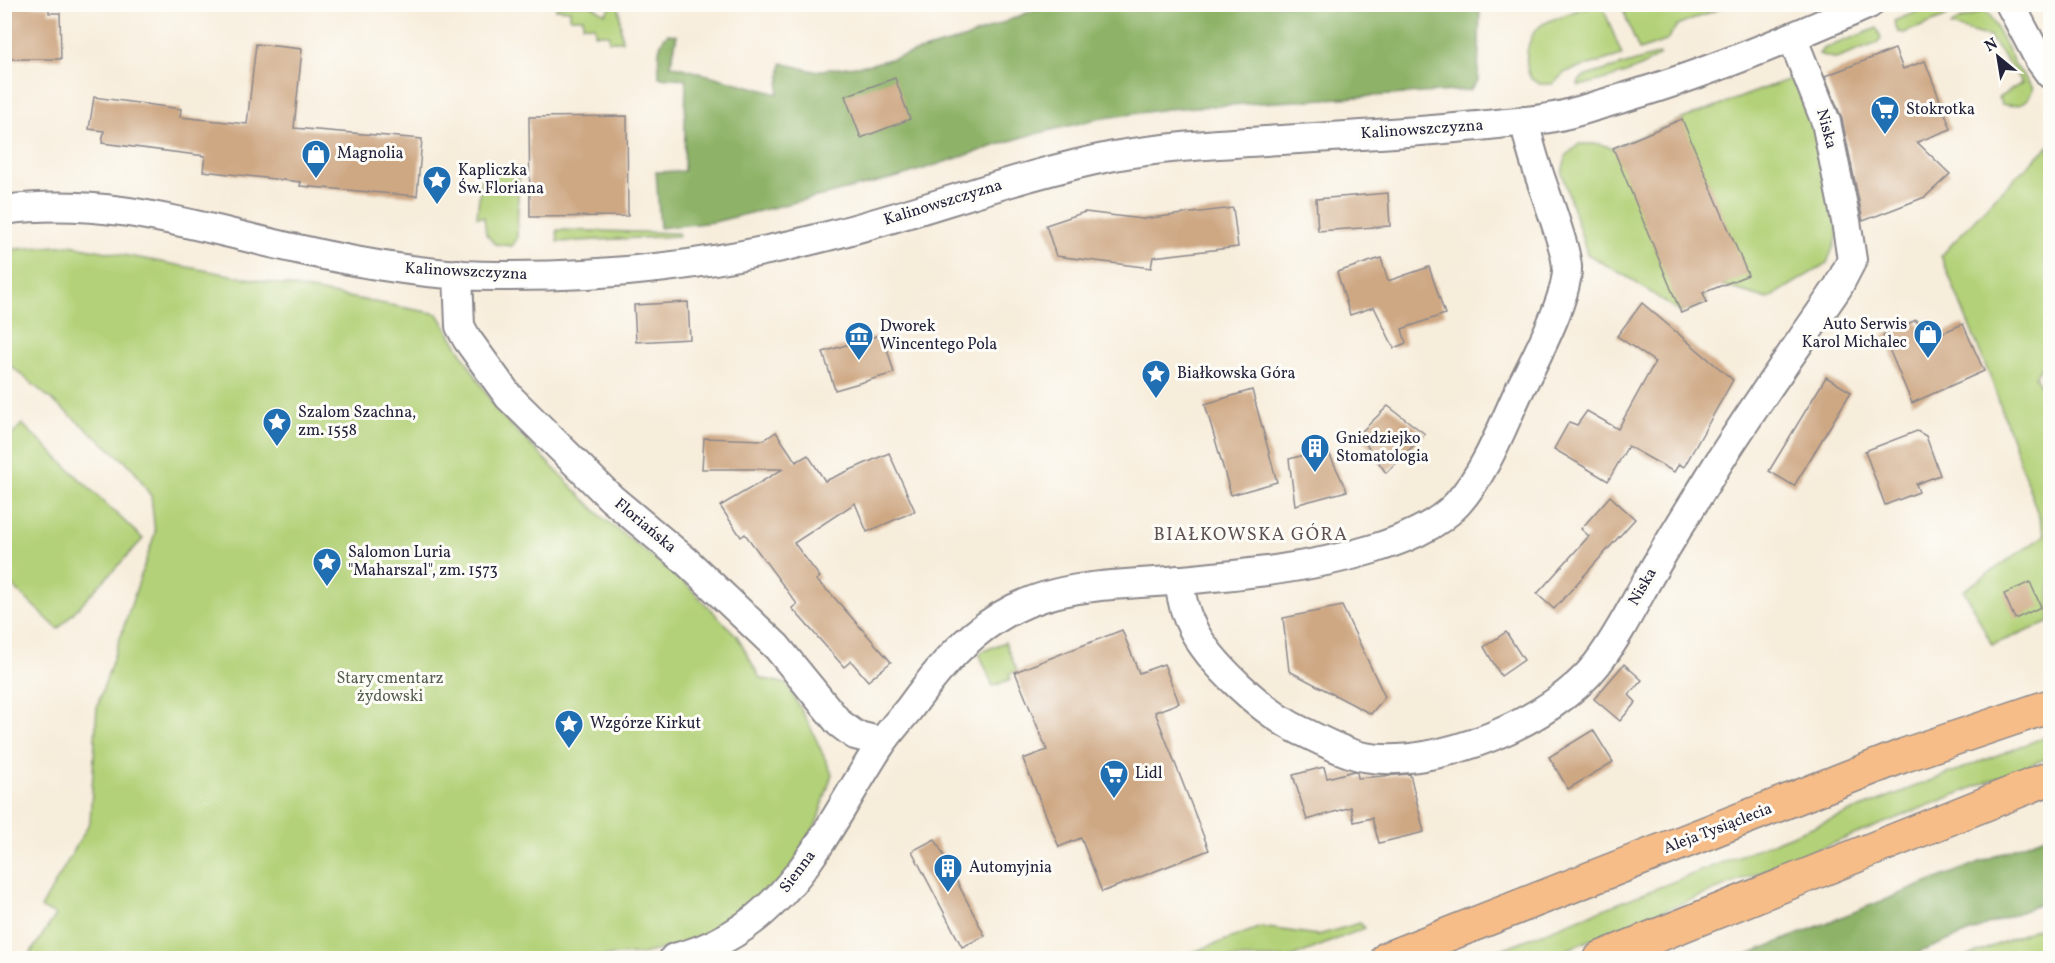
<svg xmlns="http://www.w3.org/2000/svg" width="2055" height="963" font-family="Vollkorn,serif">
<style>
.green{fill:#b3d178;stroke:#6a7a5a;stroke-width:1.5}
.forest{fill:#8eb368;stroke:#586a52;stroke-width:1.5}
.building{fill:#cea783}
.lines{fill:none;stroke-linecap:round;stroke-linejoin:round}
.minor-casing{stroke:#8c888b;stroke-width:32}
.primary-casing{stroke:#8c888b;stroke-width:36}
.minor{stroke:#fff;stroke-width:28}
.primary{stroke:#f7bd88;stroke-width:33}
.labels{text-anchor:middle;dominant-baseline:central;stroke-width:6;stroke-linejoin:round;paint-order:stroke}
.poi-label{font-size:16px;fill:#22223b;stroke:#fdfcf7;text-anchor:start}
.street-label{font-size:16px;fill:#22223b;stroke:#fdfcf7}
.park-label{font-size:16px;fill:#555f50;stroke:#fdfcf7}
.neighbourhood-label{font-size:18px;letter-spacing:1.5px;fill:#5e5154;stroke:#fdfcf7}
</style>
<rect width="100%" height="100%" fill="#fdfcf7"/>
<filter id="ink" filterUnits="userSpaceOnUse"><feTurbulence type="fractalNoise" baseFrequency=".0167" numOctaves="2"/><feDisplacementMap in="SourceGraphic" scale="12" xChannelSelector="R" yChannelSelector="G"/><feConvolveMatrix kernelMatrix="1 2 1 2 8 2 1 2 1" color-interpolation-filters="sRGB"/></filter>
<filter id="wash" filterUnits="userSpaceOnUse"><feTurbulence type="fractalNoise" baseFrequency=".008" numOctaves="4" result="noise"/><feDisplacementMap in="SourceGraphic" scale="24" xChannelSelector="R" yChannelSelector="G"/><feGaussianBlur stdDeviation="1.35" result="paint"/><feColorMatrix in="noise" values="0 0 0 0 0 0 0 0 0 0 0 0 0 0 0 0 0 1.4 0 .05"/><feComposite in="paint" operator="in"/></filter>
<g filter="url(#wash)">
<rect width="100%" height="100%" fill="#f7eddb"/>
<g class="green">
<polygon points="557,5 591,5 605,14 613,5 619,5 622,41 609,41 609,34 595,34 595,26 583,25 583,18 570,18 570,10 556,9"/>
<path d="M1602 5 1622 55 1566 72 1552 84H1540L1531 79C1523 64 1526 38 1540 26 1546 21 1584 8 1593 5Z"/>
<polygon points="1621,5 1728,5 1677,26 1666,41 1639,50"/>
<polygon points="1934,5 1970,5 1955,10 1945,17 1904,33 1898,32 1894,21"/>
<path d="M1983 11 1990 15 2016 66 2033 88C2028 105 2018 108 2002 104L1998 98 2022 83 1990 37 1951 26 1957 21Z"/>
<polygon points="1877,28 1881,38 1878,43 1836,59 1819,54 1823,49"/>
<path d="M1659 54 1660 55C1636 73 1607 79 1579 86L1578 83 1583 77Z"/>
<polygon points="1798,76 1816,123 1838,235 1827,263 1768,299 1721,285 1676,228 1707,302 1681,313 1629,278 1587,254 1562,173 1566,156 1579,144 1599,144 1613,148 1682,119"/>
<polygon points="2050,145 2050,355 2035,377 2050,399 2050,622 1992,645 1964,590 2045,535 1993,384 1941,256 2000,192"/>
<path d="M519 168 517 239 512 246 495 244 486 234 484 217H477L481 177C487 164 506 168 519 168Z"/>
<polygon points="557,230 678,233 679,236 558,242"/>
<polygon points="70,245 438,314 497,411 602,517 687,585 737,636 760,678 787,684 810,726 832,774 817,822 788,875 746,912 693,942 642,954 562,958 27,958 56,915 41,908 90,822 97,707 155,533 151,496 132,467 5,361 4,250"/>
<polygon points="22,424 143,539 58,629 5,579 5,442"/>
<polygon points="1005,642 1017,671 1009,674 1011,679 993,686 979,653"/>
<polygon points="2050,735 2050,757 1545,958 1479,958 1924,783"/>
<polygon points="1360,923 1365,928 1290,958 1177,958 1261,927 1318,935"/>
<polygon points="2050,923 2050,958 1964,958"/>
</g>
<g class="forest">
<path d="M1046 5H1480L1478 81 1470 90 1167 109 1097 119 1023 137 898 177 714 222 660 228 656 172 684 171 686 79 659 77C659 63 655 44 668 34L677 35 671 65 778 94 782 63 814 71 872 64 966 38Z"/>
<polygon points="2050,834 2050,900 1905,958 1738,958"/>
</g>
<g id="blocks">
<g class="building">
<polygon points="4,5 49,7 49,13 60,13 61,59 4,59"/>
<polygon points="256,44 302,49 294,128 422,139 417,196 300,186 301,182 203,171 205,156 102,143 104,131 89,129 94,97 181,109 180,117 247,124"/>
<polygon points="1895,49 1903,69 1925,61 1951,129 1917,142 1950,174 1925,197 1863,221 1842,119 1825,76"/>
<polygon points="895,78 910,119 861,138 845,96"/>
<polygon points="627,116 628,216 530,217 529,117"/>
<polygon points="1682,119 1748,275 1703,293 1707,302 1681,313 1613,148"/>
<polygon points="1388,193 1390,226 1318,231 1316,199"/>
<polygon points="1233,208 1238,247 1153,257 1151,268 1056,256 1046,225 1085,212 1142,219"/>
<polygon points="1381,258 1388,281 1429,267 1445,314 1402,329 1406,343 1394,348 1374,307 1350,315 1337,272"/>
<polygon points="688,302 690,339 636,342 634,305"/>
<polygon points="1642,303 1733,380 1684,467 1679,464 1674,472 1628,446 1608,481 1554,449 1569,422 1577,425 1587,411 1618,429 1655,362 1617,336"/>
<polygon points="1916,320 1925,340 1963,324 1984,371 1912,403 1883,335"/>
<polygon points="883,334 894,373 835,390 823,352"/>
<polygon points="1826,377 1851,392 1794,486 1769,471"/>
<polygon points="1252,390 1277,482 1231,495 1205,404"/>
<polygon points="1388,406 1425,434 1386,473 1359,434"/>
<polygon points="1917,431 1926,436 1940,475 1916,484 1919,492 1885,505 1865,451"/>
<polygon points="776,432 796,462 808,455 825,481 889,453 915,511 867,532 855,503 794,543 820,577 816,580 831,594 891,662 868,681 851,661 844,667 792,608 797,604 745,534 741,537 720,506 783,469 702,469 704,438 764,440"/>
<polygon points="1327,449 1347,491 1295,505 1289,459"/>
<polygon points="1610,496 1635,519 1554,609 1537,594 1589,536 1581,529"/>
<polygon points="2030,582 2041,607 2015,619 2004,594"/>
<polygon points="1342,606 1385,697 1371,714 1289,671 1283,618"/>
<polygon points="1122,630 1139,673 1164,664 1179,703 1155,712 1209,850 1102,892 1081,838 1059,847 1023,759 1047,750 1015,672"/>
<polygon points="1506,632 1524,660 1501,676 1484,647"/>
<polygon points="1624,664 1642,680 1629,695 1636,702 1620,721 1594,699"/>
<polygon points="1593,730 1613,762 1568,789 1549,757"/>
<polygon points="1324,767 1327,778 1354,771 1357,772 1358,778 1410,774 1424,832 1379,843 1372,818 1354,822 1351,807 1307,820 1293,775"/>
<polygon points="935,839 985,936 962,947 912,851"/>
</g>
</g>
</g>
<g filter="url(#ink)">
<use href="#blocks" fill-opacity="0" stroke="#8c888b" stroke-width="1.5"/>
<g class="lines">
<g class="minor-casing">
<g id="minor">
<polyline points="2010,4 2039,59 2050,74"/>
<path d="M4 210C109 196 197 227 297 249 362 264 429 276 496 276 612 277 716 265 828 236 924 212 1017 175 1114 156 1159 148 1203 145 1248 142 1331 137 1414 133 1497 124 1515 122 1535 121 1554 117 1572 114 1591 107 1609 102 1699 77 1784 41 1869 4"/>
<polyline points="458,274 460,326 467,339 509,397 611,498 685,560 777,647 839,723 855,735 882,742"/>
<path d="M1179 580C1181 597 1184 612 1192 627 1209 663 1265 714 1301 731 1321 740 1343 753 1364 757 1436 770 1553 721 1597 664 1617 638 1632 608 1648 579 1667 545 1688 512 1709 478 1749 412 1795 350 1838 287L1852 260 1846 221 1826 122 1792 37"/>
<path d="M674 958C786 931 822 835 879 747 888 733 899 721 909 709 928 683 948 657 973 636 1037 581 1103 587 1182 580 1246 574 1311 568 1373 549 1402 540 1436 527 1457 504 1485 473 1500 432 1517 395 1532 365 1568 299 1567 267 1566 253 1561 240 1557 227 1546 191 1531 158 1525 121"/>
</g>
</g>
<g class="primary-casing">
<g id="primary">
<polyline points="1388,958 1905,755 2050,706"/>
<polyline points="1601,958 2050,778"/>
</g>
</g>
<use href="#minor" class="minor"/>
<use href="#primary" class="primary"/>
</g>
</g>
<defs>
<g id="supermarket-pin" transform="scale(1.5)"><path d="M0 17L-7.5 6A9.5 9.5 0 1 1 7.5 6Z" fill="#1f6fb2" stroke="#fdfcf7"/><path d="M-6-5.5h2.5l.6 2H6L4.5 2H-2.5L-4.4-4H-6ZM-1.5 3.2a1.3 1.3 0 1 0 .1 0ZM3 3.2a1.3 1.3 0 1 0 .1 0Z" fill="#fff"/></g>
<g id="shop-pin" transform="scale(1.5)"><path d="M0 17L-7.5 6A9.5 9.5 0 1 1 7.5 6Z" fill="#1f6fb2" stroke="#fdfcf7"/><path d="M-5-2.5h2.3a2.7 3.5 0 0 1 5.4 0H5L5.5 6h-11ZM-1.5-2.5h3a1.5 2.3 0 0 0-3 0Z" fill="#fff"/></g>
<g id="sight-pin" transform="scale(1.5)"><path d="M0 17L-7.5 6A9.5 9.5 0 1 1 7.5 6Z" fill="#1f6fb2" stroke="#fdfcf7"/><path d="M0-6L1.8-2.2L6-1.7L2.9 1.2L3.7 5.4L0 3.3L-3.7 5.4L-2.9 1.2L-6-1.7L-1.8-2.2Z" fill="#fff"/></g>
<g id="museum-pin" transform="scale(1.5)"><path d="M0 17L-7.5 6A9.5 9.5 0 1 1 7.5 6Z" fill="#1f6fb2" stroke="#fdfcf7"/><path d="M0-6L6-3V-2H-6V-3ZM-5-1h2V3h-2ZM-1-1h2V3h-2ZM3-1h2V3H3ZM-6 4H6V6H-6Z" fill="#fff"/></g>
<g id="building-pin" transform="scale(1.5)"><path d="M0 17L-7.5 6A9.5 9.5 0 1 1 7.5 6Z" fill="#1f6fb2" stroke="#fdfcf7"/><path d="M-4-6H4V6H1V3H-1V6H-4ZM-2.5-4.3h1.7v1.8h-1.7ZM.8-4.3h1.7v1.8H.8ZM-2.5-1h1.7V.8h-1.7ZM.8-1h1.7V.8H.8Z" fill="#fff"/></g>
</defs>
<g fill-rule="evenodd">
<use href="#supermarket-pin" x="1885" y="110"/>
<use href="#shop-pin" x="316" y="154"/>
<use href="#sight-pin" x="437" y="180"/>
<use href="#shop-pin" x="1928" y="334"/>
<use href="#museum-pin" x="859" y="336"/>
<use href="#sight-pin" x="1156" y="374"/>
<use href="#sight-pin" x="277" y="422"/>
<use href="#building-pin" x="1315" y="448"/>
<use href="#sight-pin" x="327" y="562"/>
<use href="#sight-pin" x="569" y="724"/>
<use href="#supermarket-pin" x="1114" y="774"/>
<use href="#building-pin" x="948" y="868"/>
</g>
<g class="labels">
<g class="poi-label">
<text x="1906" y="110">Stokrotka</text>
<text x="337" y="154">Magnolia</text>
<text x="458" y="171">Kapliczka<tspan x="458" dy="18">Św. Floriana</tspan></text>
<text x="1907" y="325" text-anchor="end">Auto Serwis<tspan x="1907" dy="18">Karol Michalec</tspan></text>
<text x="880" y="327">Dworek<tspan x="880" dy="18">Wincentego Pola</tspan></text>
<text x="1177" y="374">Białkowska Góra</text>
<text x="298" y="413">Szalom Szachna,<tspan x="298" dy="18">zm. 1558</tspan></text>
<text x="1336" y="439">Gniedziejko<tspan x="1336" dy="18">Stomatologia</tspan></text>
<text x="348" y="553">Salomon Luria<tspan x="348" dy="18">"Maharszal", zm. 1573</tspan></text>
<text x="590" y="724">Wzgórze Kirkut</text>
<text x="1135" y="774">Lidl</text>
<text x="969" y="868">Automyjnia</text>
</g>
<g class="street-label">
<text transform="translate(1826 129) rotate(75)">Niska</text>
<text transform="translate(1422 130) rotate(-4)">Kalinowszczyzna</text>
<text transform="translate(943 203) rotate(-17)">Kalinowszczyzna</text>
<text transform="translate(466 272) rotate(3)">Kalinowszczyzna</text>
<text transform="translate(645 526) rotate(40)">Floriańska</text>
<text transform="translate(1643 587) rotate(-60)">Niska</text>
<text transform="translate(1718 829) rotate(-21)">Aleja Tysiąclecia</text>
<text transform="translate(798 872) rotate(-53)">Sienna</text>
</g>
<g class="park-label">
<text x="390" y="679">Stary cmentarz<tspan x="390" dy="18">żydowski</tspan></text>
</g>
<g class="neighbourhood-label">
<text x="1251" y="535">BIAŁKOWSKA GÓRA</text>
</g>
</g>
<rect width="2055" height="963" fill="none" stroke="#fdfcf7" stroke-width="24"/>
<g transform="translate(1998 57) rotate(330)" stroke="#fdfcf7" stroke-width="4.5" paint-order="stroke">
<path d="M0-4.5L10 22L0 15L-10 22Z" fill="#22223b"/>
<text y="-9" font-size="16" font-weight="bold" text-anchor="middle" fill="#22223b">N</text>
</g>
</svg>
